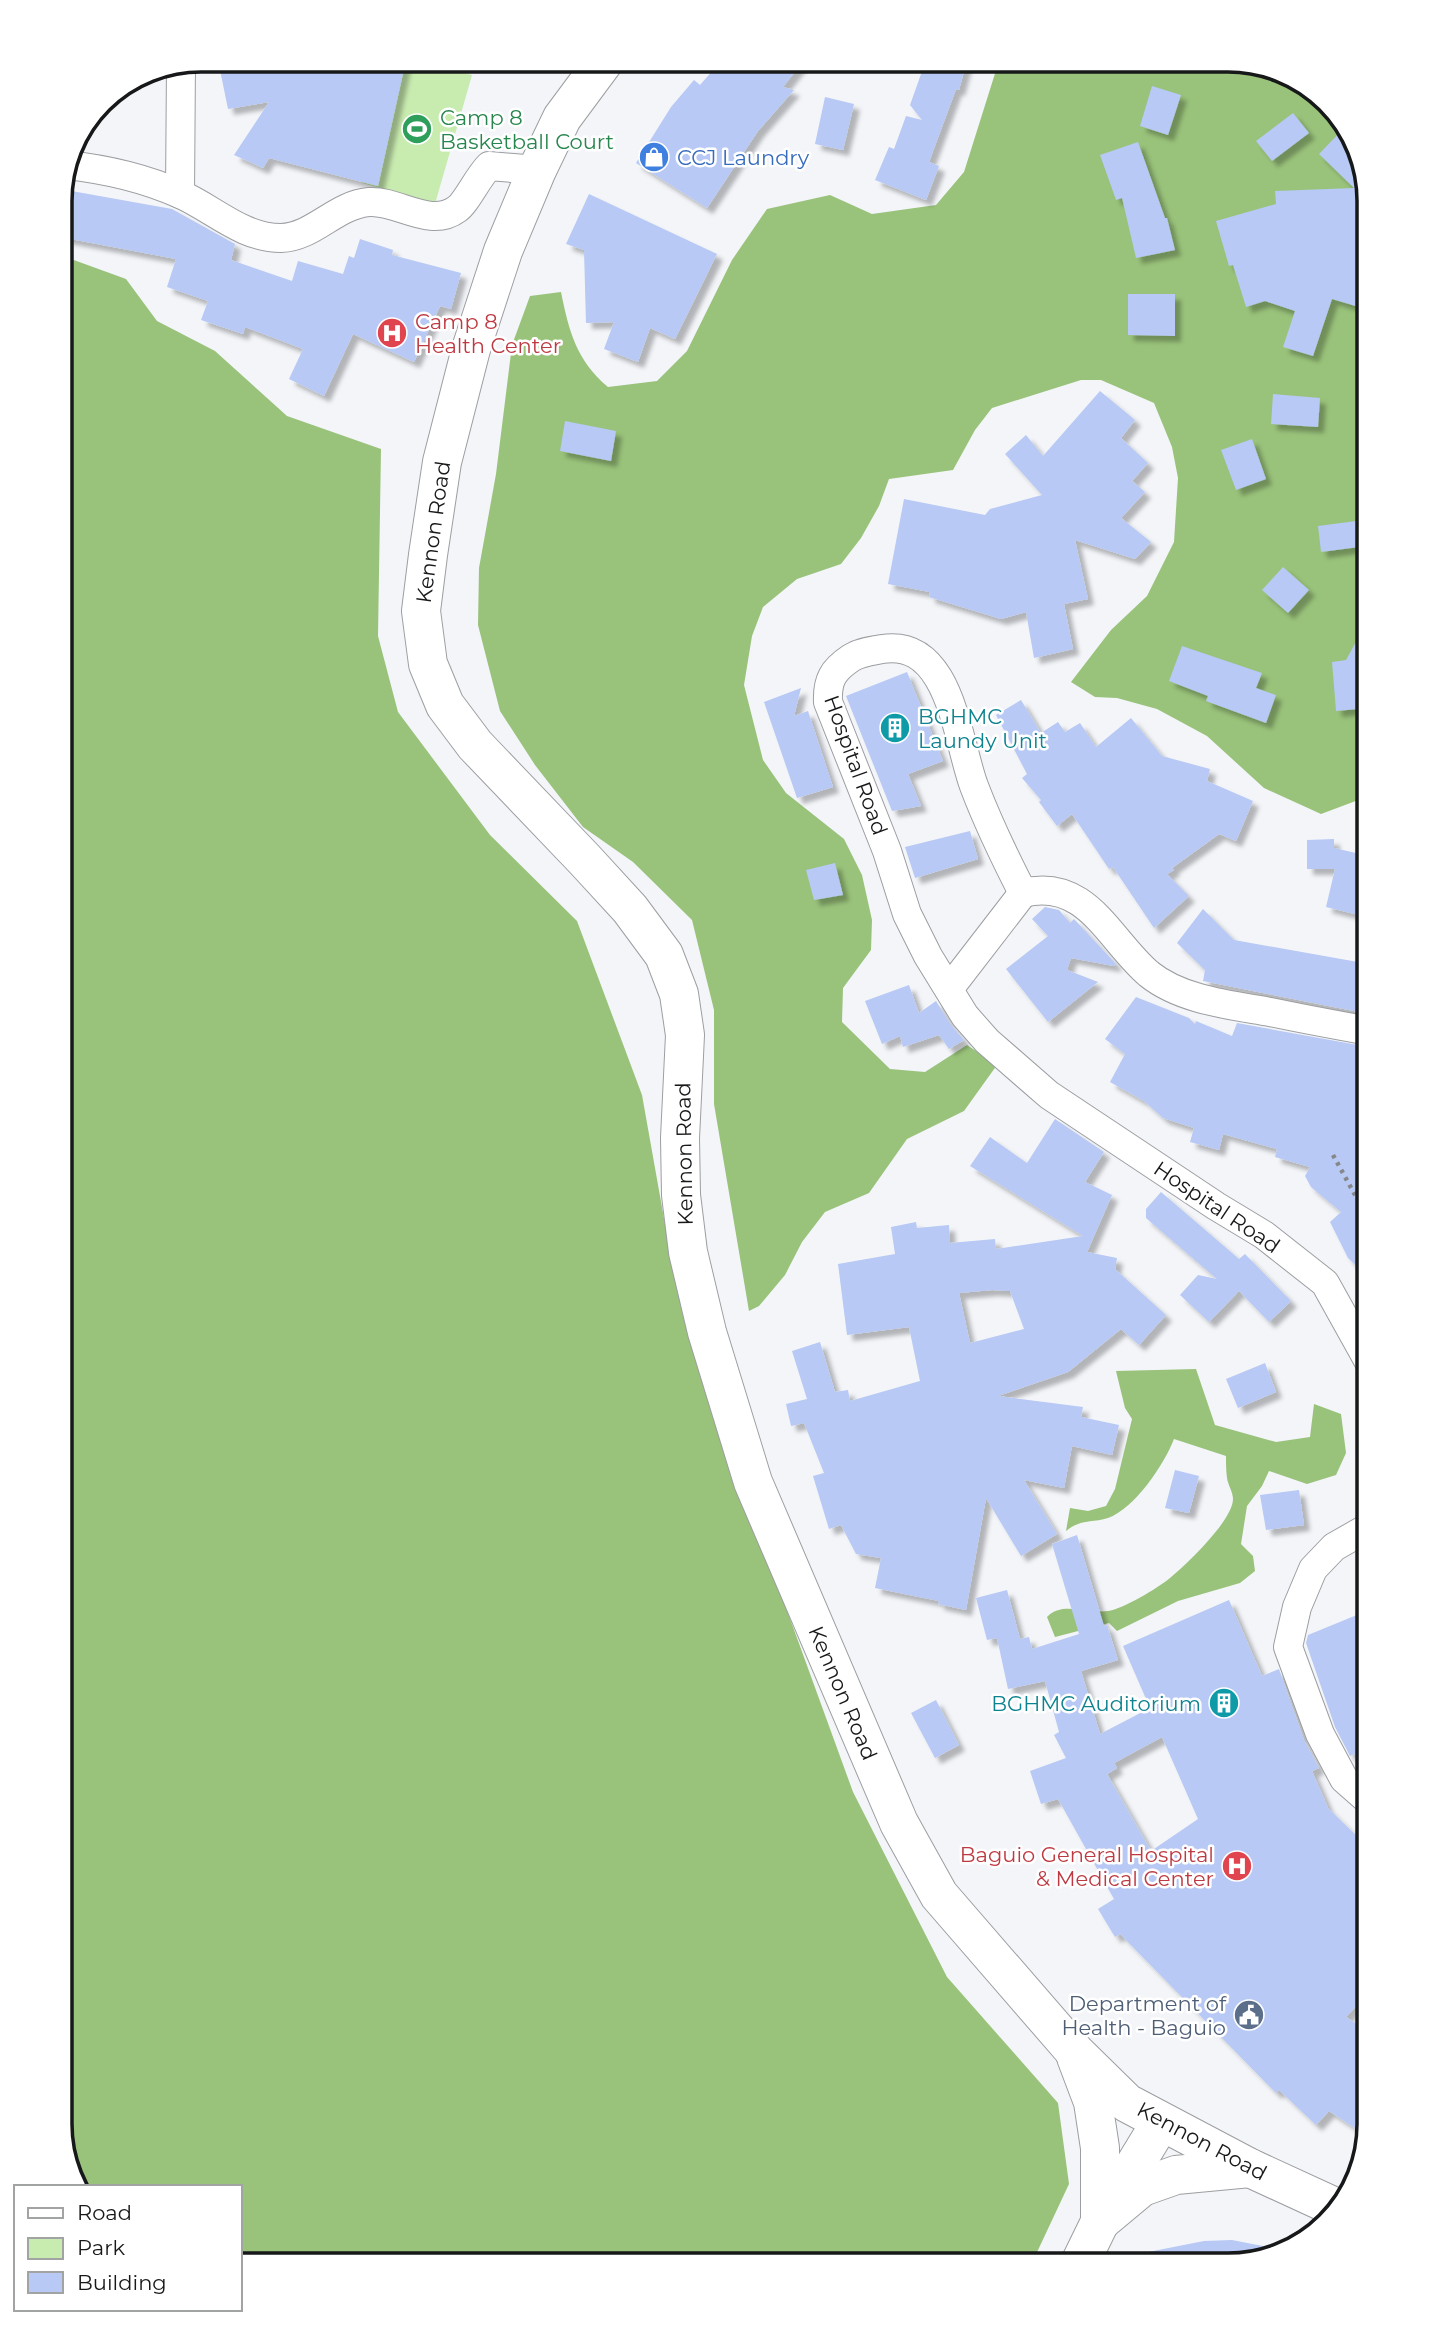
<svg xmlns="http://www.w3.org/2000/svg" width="1429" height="2325" font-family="Montserrat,sans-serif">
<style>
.green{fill:#c8ebaf}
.forest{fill:#99c27a}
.building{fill:#b7c9f4;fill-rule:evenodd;filter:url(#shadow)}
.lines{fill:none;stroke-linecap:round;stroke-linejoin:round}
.minor-casing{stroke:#9c9ea1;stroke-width:30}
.secondary-casing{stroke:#9c9ea1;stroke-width:40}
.trunk-casing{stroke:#9c9ea1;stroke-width:40}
.path{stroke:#86878a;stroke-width:4.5;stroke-dasharray:3.5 5;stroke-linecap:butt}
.minor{stroke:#fff;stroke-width:28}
.secondary{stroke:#fff;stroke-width:38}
.trunk{stroke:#fff;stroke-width:38}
.labels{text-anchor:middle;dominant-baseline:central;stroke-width:5;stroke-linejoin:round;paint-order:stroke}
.leisure-label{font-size:21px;fill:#27864d;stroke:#fff;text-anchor:start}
.shop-label{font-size:21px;fill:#366cbe;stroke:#fff;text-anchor:start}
.health-label{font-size:21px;fill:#be3a42;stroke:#fff;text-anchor:start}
.street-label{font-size:21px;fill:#171819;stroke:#fff}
.culture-label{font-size:21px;fill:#0d838f;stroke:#fff;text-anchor:start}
.service-label{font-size:21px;fill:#4e5e75;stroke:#fff;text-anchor:end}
.rim{fill:none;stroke:#171819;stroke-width:3.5}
</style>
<defs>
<filter id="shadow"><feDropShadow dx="6" dy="6" stdDeviation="2" flood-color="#0004"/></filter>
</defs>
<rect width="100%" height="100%" fill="#f3f5f9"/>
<polygon class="green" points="397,60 416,60 472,75 435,204 362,183"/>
<g class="forest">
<path d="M1002 60H1238L1307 83 1355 138 1369 200V796L1321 814 1264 788 1207 736 1157 709 1117 698 1095 697 1071 682 1111 630 1147 596 1174 542 1178 478 1172 447 1154 403 1101 380H1081L992 408 975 430 953 470 889 479 879 506 861 538 841 564 797 579 763 607 752 636 744 685 763 760 786 793 844 839 862 875 872 920 871 950 843 988 842 1022 890 1069 925 1072 967 1045 997 1065 964 1111 907 1139 869 1193 825 1212 802 1242 785 1275 759 1306 749 1311 714 1104V1010L692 920 633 862 583 827 535 765 500 711 478 625 479 568 496 474 512 345 530 296 561 292C569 331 576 360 608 387L657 381 687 351 732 260 767 209 830 195 872 214 936 205 964 172 998 64Z"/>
<polygon points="60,255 126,279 157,321 215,351 287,416 381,449 378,636 398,712 490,835 577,921 642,1095 668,1241 777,1583 853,1792 947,1977 1058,2103 1069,2184 1031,2265 240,2265 240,2187 74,2187 60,2125"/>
<path d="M1196 1369 1215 1425 1276 1442 1310 1437 1314 1404 1341 1414 1346 1453 1336 1475 1307 1484 1269 1471 1262 1486 1247 1506 1241 1544 1253 1556 1255 1571 1240 1583 1178 1601 1117 1631 1109 1623 1055 1637 1047 1617C1062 1601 1086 1614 1108 1611 1123 1609 1158 1588 1170 1578 1187 1564 1233 1520 1233 1499 1233 1492 1228 1485 1227 1478 1226 1471 1226 1463 1226 1456L1174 1439C1164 1465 1134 1509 1108 1518 1092 1523 1080 1519 1066 1531L1070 1508 1088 1511 1106 1506 1115 1489 1132 1419 1125 1408 1116 1371Z"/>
</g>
<g class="building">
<polygon points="218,60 406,60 378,186 269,158 263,168 234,155 269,102 228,109"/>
<polygon points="722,60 804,60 783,87 794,90 758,131 707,208 636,163 671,107 694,80 700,85"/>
<polygon points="926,60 967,60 959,90 956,89 929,162 939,166 926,200 875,180 889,147 894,149 906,116 922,120 910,105"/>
<polygon points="1152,86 1181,95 1168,135 1140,126"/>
<polygon points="825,97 854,104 843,150 815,144"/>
<polygon points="1293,113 1309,133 1272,161 1256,141"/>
<polygon points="1345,127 1355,138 1369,200 1369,310 1332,299 1313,356 1283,347 1295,311 1265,301 1246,307 1233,265 1229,266 1216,221 1276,204 1275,191 1354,188 1319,154"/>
<polygon points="1138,142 1165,218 1167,218 1175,250 1136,258 1122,198 1116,200 1100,155"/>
<polygon points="66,190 172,209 235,244 231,260 292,281 298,261 343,274 349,256 354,258 360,239 393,250 392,255 461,273 451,309 440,306 414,362 353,334 324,396 289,379 303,349 245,327 243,334 201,320 208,301 167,287 176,259 60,237"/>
<polygon points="589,194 717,254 675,339 650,328 638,362 604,349 614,322 586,323 584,250 566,244"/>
<polygon points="1128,294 1175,294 1175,336 1128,335"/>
<polygon points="1100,391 1135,420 1121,438 1148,463 1132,481 1145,492 1121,518 1151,542 1135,559 1075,540 1088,599 1064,604 1073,649 1034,658 1026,612 1001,619 929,597 930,592 888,584 904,499 985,515 990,509 1042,495 1005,454 1026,435 1043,456"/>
<polygon points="1273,394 1320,398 1318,427 1271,424"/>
<polygon points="565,421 616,431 611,461 560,451"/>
<polygon points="1252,439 1266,479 1236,490 1221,450"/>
<polygon points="1356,521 1359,547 1321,552 1318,526"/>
<polygon points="1283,567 1309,590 1288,613 1262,590"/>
<polygon points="1369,618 1369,708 1336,711 1332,662 1346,660"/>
<polygon points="1182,646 1262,673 1256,688 1276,695 1266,723 1206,701 1208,696 1169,681"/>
<polygon points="907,672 943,761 908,774 921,806 892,811 846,696"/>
<polygon points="801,688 794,716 808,711 833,787 797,798 764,702"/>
<polygon points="1021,700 1041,733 1058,722 1065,732 1080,723 1096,747 1131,718 1162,756 1210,769 1207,781 1253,801 1236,841 1219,834 1172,868 1174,870 1167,874 1189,896 1154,928 1113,867 1109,869 1072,814 1057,826 1039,802 1041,800 1022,778 1027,774 996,715"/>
<polygon points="970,831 978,859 915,878 905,847"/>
<polygon points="1334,839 1334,848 1369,856 1369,889 1363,916 1326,907 1335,869 1307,869 1307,840"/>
<polygon points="835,863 843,895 814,900 806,870"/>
<polygon points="1045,907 1059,910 1070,923 1074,919 1116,964 1114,966 1071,958 1067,970 1098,982 1048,1022 1006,969 1048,936 1032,919"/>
<polygon points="1203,909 1234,940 1369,964 1369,1014 1203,981 1205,970 1177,943"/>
<polygon points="909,985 919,1013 936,1001 951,1025 964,1040 949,1049 939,1035 903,1047 900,1036 882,1044 865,1001"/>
<polygon points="1136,997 1189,1018 1195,1024 1196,1021 1232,1036 1237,1023 1369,1047 1369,1278 1348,1258 1330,1222 1341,1212 1311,1187 1305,1176 1310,1167 1275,1157 1277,1149 1223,1134 1219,1150 1190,1142 1194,1128 1163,1118 1144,1101 1110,1082 1125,1054 1105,1039"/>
<path d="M1055 1119 1104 1152 1085 1182 1112 1195 1087 1252 1117 1258 1115 1269 1166 1315 1139 1345 1121 1329 1068 1372 998 1396 1083 1407 1081 1417 1119 1425 1112 1455 1072 1446 1064 1488 1024 1480 1057 1534 1021 1556 986 1498 966 1610 938 1604 939 1601 875 1588 881 1558 856 1554 841 1525 829 1529 813 1476 824 1473 804 1423 791 1426 786 1404 807 1399 792 1351 820 1342 835 1392 848 1390 850 1401 920 1381 909 1327 847 1335 838 1264 895 1254 891 1227 916 1222 917 1228 949 1225 950 1243 995 1239 996 1249 1083 1236 970 1166 990 1137 1027 1163ZM992 1290 1010 1291 1024 1329 970 1343 959 1293Z"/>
<polygon points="1161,1192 1239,1259 1245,1254 1291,1301 1269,1322 1239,1291 1209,1322 1180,1295 1198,1275 1217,1279 1146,1218 1146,1209"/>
<polygon points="1265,1363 1276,1392 1238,1408 1226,1379"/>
<polygon points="1175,1470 1199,1476 1189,1513 1165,1508"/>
<polygon points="1299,1490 1304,1525 1266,1530 1260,1495"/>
<path d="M1077 1535 1104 1626 1107 1625 1118 1660 1081 1671 1100 1734 1150 1708 1123 1646 1229 1600 1262 1676 1279 1669 1304 1740 1319 1768 1312 1771 1328 1808 1369 1848V1992L1346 2017 1369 2032V2125L1367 2136 1329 2111 1316 2125 1279 2090 1276 2093 1120 1934 1115 1937 1098 1909 1114 1899 1058 1799 1041 1804 1030 1771 1066 1758 1054 1735 1059 1732 1045 1681 1008 1689 997 1638 987 1640 976 1598 1007 1590 1020 1639 1029 1637 1032 1649 1079 1634 1052 1544ZM1162 1737 1198 1819 1151 1851 1107 1774 1117 1768 1114 1763Z"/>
<polygon points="1369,1610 1369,1748 1350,1756 1335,1727 1306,1643 1308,1635"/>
<polygon points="936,1700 959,1745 935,1758 911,1713"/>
<polygon points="1232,2240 1289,2251 1229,2265 1139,2265 1138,2254 1204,2241"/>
</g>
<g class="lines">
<g class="minor-casing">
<g id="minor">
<path d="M66 165C104 169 144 178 180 194 214 209 242 238 281 238 314 237 335 205 369 202 398 200 430 229 457 209 466 203 478 177 489 166L537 170"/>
<polyline points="180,194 181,63"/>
<polyline points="949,989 1023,893"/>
<path d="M1369 1362 1325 1283 1264 1235 1216 1206 1049 1095 987 1041 965 1016 928 956 907 914 887 851 828 702C827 680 833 670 851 658 860 652 872 651 882 649 951 638 957 741 974 786 988 823 1005 858 1023 893 1087 877 1109 940 1149 974 1181 1000 1231 1005 1270 1012 1303 1019 1336 1025 1369 1031"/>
<polyline points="1369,1801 1344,1779 1320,1734 1288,1647 1297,1607 1313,1569 1334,1547 1369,1527"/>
</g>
</g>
<g class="secondary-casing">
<polyline id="secondary" points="1079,2265 1100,2222 1161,2122"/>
</g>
<g class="trunk-casing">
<g id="trunk">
<polyline points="605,60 562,118 537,170 503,251 471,349 442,462 428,555 421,611 428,664 445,705 475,745 585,860 630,909 664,955 679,994 685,1035 680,1138 681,1195 688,1252 707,1332 753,1482 899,1823 939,1895 1075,2052 1127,2103 1250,2168 1337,2208"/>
<polyline points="1076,2057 1093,2102 1100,2148 1100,2222"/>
<polyline points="1100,2222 1142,2187 1176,2175 1250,2168"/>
</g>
</g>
<polyline class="path" points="1333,1155 1360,1204 1369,1215"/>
<use href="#minor" class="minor"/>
<use href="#secondary" class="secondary"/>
<use href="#trunk" class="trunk"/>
</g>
<defs>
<g id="stadium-disc" transform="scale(1.575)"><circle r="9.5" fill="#2e9e5b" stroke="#fff"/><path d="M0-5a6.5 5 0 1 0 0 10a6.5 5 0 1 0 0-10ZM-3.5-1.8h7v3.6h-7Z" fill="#fff"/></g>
<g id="shop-disc" transform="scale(1.575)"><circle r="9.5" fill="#3f7fe0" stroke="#fff"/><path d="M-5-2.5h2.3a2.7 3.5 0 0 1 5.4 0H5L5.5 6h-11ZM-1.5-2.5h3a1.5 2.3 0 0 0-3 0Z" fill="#fff"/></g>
<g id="hospital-disc" transform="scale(1.575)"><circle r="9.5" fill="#e0444e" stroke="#fff"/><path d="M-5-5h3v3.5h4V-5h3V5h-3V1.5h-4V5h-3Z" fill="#fff"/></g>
<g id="building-disc" transform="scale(1.575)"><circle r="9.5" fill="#0f9aa8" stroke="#fff"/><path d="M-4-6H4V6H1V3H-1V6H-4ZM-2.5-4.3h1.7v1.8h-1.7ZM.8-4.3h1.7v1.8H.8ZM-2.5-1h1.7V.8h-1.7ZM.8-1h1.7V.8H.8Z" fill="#fff"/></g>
<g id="civic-disc" transform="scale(1.575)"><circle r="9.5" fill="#5c6f8a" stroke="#fff"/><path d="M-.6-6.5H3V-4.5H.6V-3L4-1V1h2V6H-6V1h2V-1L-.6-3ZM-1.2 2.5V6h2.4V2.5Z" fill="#fff"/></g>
</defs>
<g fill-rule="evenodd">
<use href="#stadium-disc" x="417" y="129"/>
<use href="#shop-disc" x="654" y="157"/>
<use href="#hospital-disc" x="392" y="333"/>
<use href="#building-disc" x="895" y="728"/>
<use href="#building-disc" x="1224" y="1703"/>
<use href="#hospital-disc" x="1237" y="1866"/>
<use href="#civic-disc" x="1249" y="2015"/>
</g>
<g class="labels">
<g class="leisure-label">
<text x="440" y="117">Camp 8<tspan x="440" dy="24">Basketball Court</tspan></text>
</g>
<g class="shop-label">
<text x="677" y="157">CCJ Laundry</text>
</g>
<g class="health-label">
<text x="415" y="321">Camp 8<tspan x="415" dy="24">Health Center</tspan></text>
<text x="1214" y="1854" text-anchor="end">Baguio General Hospital<tspan x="1214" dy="24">&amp; Medical Center</tspan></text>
</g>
<g class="street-label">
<text transform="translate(433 532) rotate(-82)">Kennon Road</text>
<text transform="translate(856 765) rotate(70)">Hospital Road</text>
<text transform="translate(684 1154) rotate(-91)">Kennon Road</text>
<text transform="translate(1217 1207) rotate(34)">Hospital Road</text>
<text transform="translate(843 1693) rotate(67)">Kennon Road</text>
<text transform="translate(1202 2141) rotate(28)">Kennon Road</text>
</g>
<g class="culture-label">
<text x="918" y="716">BGHMC<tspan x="918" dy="24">Laundy Unit</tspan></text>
<text x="1201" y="1703" text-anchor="end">BGHMC Auditorium</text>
</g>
<g class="service-label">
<text x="1226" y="2003">Department of<tspan x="1226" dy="24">Health - Baguio</tspan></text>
</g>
</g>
<path d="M0 0H1429V2325H0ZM201 72H1228A129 129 0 0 1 1357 201V2124A129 129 0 0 1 1228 2253H201A129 129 0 0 1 72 2124V201A129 129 0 0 1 201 72Z" fill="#fff" fill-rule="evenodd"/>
<path class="rim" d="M201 72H1228A129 129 0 0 1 1357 201V2124A129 129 0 0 1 1228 2253H201A129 129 0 0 1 72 2124V201A129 129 0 0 1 201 72Z"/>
<rect x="14" y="2185" width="228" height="126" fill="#ffffff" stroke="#a2a3a3" stroke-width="2"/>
<rect x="28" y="2208" width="35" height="10" fill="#ffffff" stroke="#a2a3a3" stroke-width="2"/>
<text x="77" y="2220" font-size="21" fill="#171819">Road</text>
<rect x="28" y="2238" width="35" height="21" fill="#c8ebaf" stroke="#a2a3a3" stroke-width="2"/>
<text x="77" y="2255" font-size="21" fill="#171819">Park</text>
<rect x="28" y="2272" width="35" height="21" fill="#b7c9f4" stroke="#a2a3a3" stroke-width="2"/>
<text x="77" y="2290" font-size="21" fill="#171819">Building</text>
</svg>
